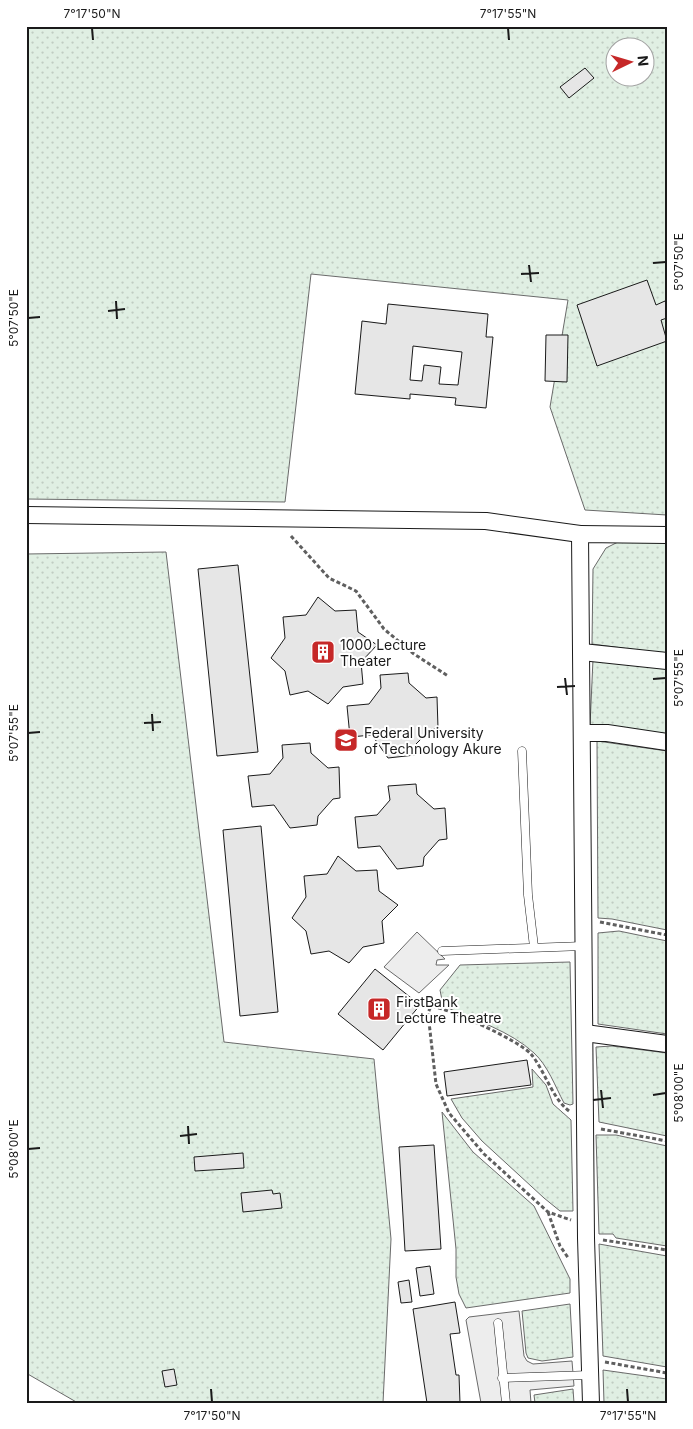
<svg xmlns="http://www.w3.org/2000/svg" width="693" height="1429" font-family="Inter,sans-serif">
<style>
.grass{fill:url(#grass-dots);stroke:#6a6a6a;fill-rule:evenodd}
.parking{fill:#ededed;stroke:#6a6a6a}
.building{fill:#e6e6e6;stroke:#1a1a1a;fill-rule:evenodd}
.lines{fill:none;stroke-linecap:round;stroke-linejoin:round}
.service-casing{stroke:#1a1a1a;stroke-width:9}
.minor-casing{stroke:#1a1a1a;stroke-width:18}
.path{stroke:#5f5f5f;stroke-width:3;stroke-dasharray:4 2.5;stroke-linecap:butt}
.service{stroke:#fff;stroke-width:8}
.minor{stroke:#fff;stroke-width:16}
.ticks{fill:none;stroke:#1a1a1a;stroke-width:2}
.labels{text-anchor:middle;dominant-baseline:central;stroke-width:4;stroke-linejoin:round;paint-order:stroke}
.poi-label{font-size:14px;fill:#1a1a1a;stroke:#fff;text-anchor:start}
.neatline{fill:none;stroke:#1a1a1a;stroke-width:2}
.ticks-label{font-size:12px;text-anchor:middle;fill:#1a1a1a}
</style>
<defs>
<pattern id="grass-dots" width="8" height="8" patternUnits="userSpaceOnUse" patternTransform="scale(1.25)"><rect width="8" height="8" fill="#e0efe3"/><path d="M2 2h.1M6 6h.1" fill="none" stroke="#c0ccc2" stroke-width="1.8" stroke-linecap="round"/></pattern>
</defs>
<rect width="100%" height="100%" fill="#fff"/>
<g class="grass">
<path d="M26 26H667V515L585 510 550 407 568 300 311 274 285 502 26 499ZM616 48H646V78H616Z"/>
<polygon points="622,540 667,542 667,654 592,644 593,569 606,548"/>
<polygon points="166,552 224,1042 374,1059 391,1239 383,1403 78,1403 26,1373 26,554"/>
<polygon points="593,659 667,666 667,734 590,726"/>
<polygon points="597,741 667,751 667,930 612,919 598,918"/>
<polygon points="619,931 667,941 667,1034 598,1024 598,933"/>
<path d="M570 962 573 1104 570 1105 564 1103C555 1086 548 1066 534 1053 510 1031 477 1021 448 1008L442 1000 440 990 460 965Z"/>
<polygon points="612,1046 667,1053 667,1136 599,1122 596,1047"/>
<polygon points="532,1069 546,1085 553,1104 571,1120 573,1211 560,1211 544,1198 482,1141 462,1118 451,1099 533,1087"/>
<polygon points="442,1112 473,1152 534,1206 570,1279 570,1293 466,1308 459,1294 456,1277 456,1249"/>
<polygon points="596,1135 616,1135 667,1146 667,1246 616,1238 613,1234 599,1234"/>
<polygon points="599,1244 667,1256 667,1367 603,1356"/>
<polygon points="570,1304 573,1357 542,1361 528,1358 526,1353 522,1311"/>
<polygon points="603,1370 667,1379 667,1403 604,1403"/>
<polygon points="573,1389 574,1403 535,1403 534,1395"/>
</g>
<g class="parking">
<polygon points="417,932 445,959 437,960 436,965 449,965 419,993 384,967"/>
<polygon points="519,1311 524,1356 527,1361 533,1364 572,1361 574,1386 530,1390 531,1403 481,1403 466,1320 469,1317"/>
</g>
<g class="building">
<polygon points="585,68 594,78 569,98 560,87"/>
<polygon points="647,280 656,305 665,301 667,306 667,318 661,320 667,341 597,366 577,305"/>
<path d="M388 304 488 314 486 337H493L486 408 455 405 456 398 410 394V399L355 394 362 321 386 324ZM413 346 462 352 458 385 439 384 441 367 424 365 422 381 410 380Z"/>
<polygon points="546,335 568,335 567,382 545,381"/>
<polygon points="238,565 258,752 217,756 198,569"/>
<polygon points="318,597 335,611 356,610 358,632 377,645 361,662 363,684 343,687 328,704 308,691 290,695 285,671 271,658 285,638 283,617 306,615"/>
<polygon points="408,673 409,683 426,698 437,697 438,728 431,729 415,745 415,755 388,758 372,735 350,737 347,706 369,704 381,688 380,675"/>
<polygon points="310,743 311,753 328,768 339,767 340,798 333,799 318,816 317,825 290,828 274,805 252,807 248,776 270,774 283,758 282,745"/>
<polygon points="416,784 417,794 434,809 445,808 447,839 439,840 424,857 423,866 397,869 380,846 358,848 355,817 377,815 390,800 388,786"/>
<polygon points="261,826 278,1012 240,1016 223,830"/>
<polygon points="338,856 356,871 377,870 379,891 398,905 382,921 384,943 363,947 349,963 329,951 311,954 306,931 292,918 306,897 304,876 327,874"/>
<polygon points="375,969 420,1005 383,1050 338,1014"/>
<polygon points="527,1060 531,1085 447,1096 444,1072"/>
<polygon points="434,1145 441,1249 405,1251 399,1147"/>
<polygon points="243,1153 244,1168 195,1171 194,1157"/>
<polygon points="272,1190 273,1194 280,1193 282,1208 243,1212 241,1193"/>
<polygon points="430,1266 434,1294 420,1296 416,1268"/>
<polygon points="409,1280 412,1302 401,1303 398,1282"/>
<polygon points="455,1302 460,1333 450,1334 456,1375 459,1375 460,1403 427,1403 413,1309"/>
<polygon points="174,1369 177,1385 165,1387 162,1371"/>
</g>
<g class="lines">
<g class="service-casing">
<g id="service">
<polyline points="522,751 528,895 534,947"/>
<polyline points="442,951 584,946"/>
<polyline points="498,1323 506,1403"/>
<polyline points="502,1378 590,1375"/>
</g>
</g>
<g class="minor-casing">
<g id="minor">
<polyline points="26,515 486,521 580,534"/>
<polyline points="582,652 667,661"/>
<polyline points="583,733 607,733 667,742"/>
<polyline points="585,1033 667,1044"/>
<polyline points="591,1403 586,1238 580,534 667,535"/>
</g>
</g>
<g class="path">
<polyline points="291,536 329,578 356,591 384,629 414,654 448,676"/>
<polyline points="600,922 667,935"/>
<path d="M569 1111C552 1098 545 1071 531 1054 518 1040 450 1009 431 1006L428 1013 436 1084 449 1113 484 1154 548 1212 571 1220"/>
<polyline points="601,1129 667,1141"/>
<polyline points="548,1212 560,1246 569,1259"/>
<polyline points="603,1240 667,1250"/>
<polyline points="605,1362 667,1373"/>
</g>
<use href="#service" class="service"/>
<use href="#minor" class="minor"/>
</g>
<path class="ticks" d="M92 28 93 40M508 28 509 40M653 263 666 262M529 265 531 282M521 274 539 273M116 301 117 319M108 311 125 309M28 318 40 317M565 678 567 695M653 679 666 678M557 687 575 686M152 714 153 731M144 723 161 722M28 733 40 732M601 1090 603 1108M653 1095 666 1093M593 1100 611 1098M188 1126 189 1144M180 1136 197 1134M28 1149 40 1148M211 1389 212 1402M627 1389 628 1402"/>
<defs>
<g id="building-square" transform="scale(1.25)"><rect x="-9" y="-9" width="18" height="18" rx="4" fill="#c62828" stroke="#fff"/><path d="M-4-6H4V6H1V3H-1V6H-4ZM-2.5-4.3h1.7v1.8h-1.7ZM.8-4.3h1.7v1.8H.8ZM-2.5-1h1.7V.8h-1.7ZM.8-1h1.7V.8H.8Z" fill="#fff"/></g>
<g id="university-square" transform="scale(1.25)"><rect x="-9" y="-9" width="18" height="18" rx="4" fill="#c62828" stroke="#fff"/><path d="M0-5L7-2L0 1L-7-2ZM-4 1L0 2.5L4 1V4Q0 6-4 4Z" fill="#fff"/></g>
</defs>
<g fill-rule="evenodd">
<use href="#building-square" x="323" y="652"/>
<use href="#university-square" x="346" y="740"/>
<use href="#building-square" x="379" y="1009"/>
</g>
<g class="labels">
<g class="poi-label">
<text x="340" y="644">1000 Lecture<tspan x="340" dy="16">Theater</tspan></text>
<text x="364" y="732">Federal University<tspan x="364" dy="16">of Technology Akure</tspan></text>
<text x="396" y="1001">FirstBank<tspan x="396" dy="16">Lecture Theatre</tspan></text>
</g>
</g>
<rect width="693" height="1429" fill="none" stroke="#ffffff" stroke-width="55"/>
<g transform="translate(630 62) rotate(85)"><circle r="24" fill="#ffffff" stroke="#a3a3a3"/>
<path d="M0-4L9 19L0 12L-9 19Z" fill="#c62828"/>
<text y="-8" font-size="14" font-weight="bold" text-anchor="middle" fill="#1a1a1a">N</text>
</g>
<rect x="28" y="28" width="638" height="1374" class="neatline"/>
<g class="ticks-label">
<text x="92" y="18">7°17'50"N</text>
<text x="508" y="18">7°17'55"N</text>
<text transform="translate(679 262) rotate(-90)" y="4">5°07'50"E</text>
<text transform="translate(14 318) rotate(-90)" y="4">5°07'50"E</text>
<text transform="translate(679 678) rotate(-90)" y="4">5°07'55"E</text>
<text transform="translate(14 733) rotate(-90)" y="4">5°07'55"E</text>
<text transform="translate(679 1093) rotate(-90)" y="4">5°08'00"E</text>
<text transform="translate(14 1149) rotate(-90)" y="4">5°08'00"E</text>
<text x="212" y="1420">7°17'50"N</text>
<text x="628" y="1420">7°17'55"N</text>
</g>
</svg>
